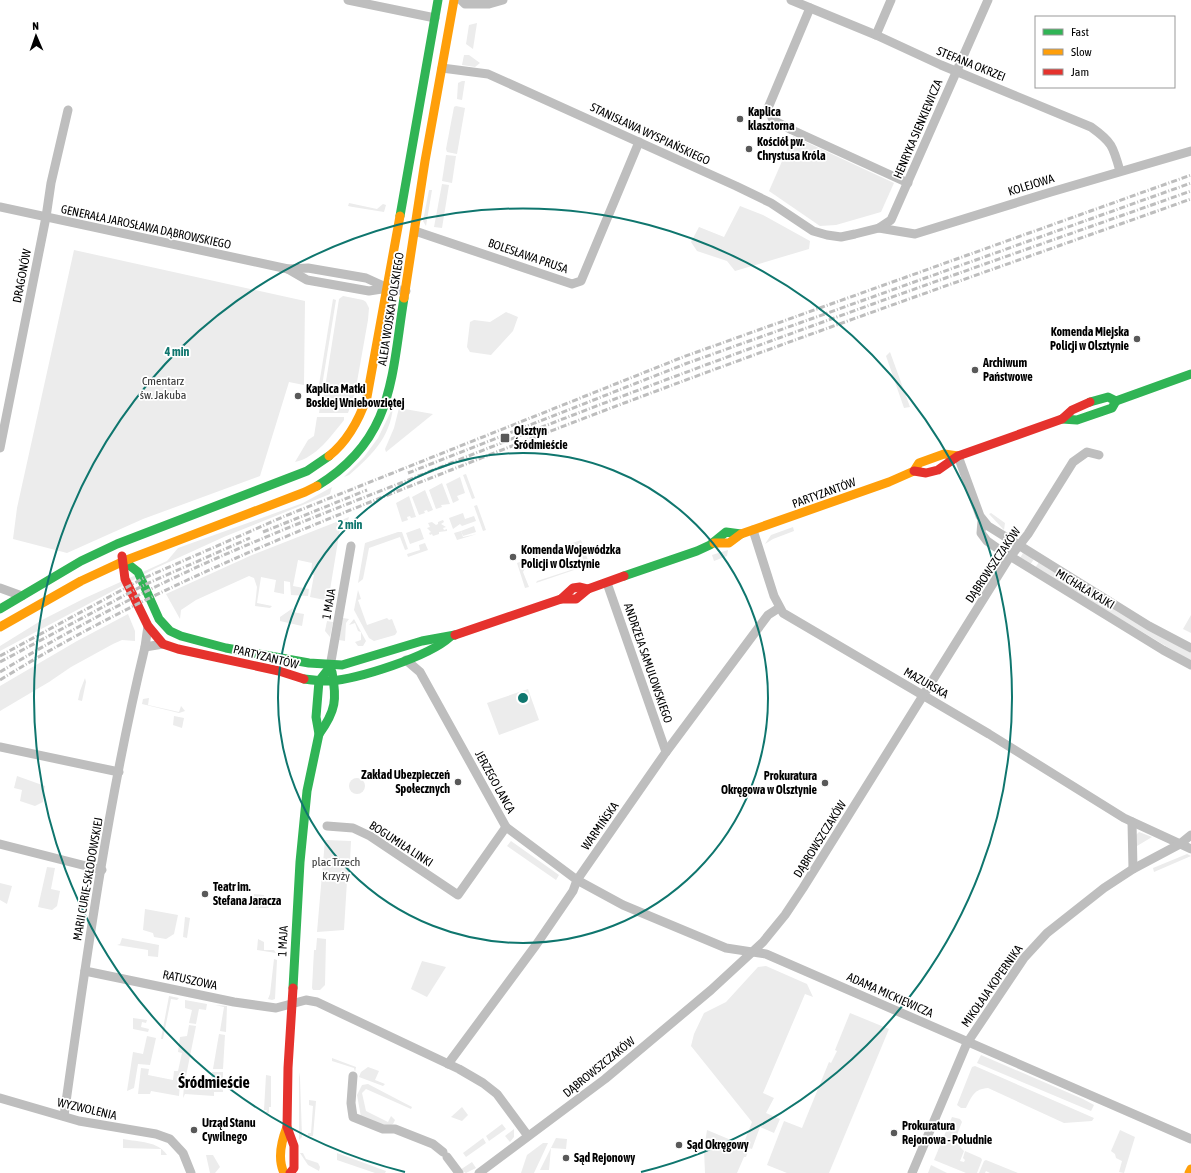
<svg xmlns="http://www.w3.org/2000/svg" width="1191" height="1173" font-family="'Asap Condensed',sans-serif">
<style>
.green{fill:#ececec}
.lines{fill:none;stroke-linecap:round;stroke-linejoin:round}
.street{stroke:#bebebe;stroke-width:9}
.fast{stroke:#30b455;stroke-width:9}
.slow{stroke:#ff9f0a;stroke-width:9}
.jam{stroke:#e5322d;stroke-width:9}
.rail{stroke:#bebebe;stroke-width:3;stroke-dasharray:6 2 1 2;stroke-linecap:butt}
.ring{fill:none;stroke:#0f766e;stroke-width:2}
.poi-dot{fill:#595959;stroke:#fff;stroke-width:1.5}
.labels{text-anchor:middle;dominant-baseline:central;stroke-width:3.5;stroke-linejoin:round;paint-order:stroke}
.street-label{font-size:12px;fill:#000;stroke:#fff}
.poi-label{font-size:12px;font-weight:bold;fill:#000;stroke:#fff;text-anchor:start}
.park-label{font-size:12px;fill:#333;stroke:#fff}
.district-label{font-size:16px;font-weight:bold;fill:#000;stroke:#fff}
.centre{fill:#0f766e;stroke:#fff;stroke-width:2}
.ring-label{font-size:12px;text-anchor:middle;font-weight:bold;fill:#0f766e;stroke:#fff;stroke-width:3.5;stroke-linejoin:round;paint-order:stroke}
</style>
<rect width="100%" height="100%" fill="#fff"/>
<g class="green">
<polygon points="477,23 473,49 466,44 469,25"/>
<polygon points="464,55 469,55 480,63 475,67 462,65"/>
<polygon points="462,81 465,81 462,100 457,99 458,83"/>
<polygon points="456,106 465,108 457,154 447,152 446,149 454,107"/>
<polygon points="793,136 894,183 881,212 836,225 820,226 769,191"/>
<polygon points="446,155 456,156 452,183 442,181"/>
<polygon points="442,184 449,185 442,228 434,227"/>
<polygon points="429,190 432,190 426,226 423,221"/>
<polygon points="349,203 377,209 383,204 386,205 384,212 353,207 348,206"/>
<polygon points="740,206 763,215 810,241 809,249 735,271 727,261 697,251 691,242 699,227 724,237"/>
<polygon points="74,250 305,301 304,385 289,382 260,476 143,519 67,553 13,539 17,508"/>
<polygon points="343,296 363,300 366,302 369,308 368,320 355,393 348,413 319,413 321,399 324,394 339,299"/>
<polygon points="333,299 336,300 321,392 317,397"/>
<polygon points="506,312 518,317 513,331 491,355 470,352 467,347 470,322 474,320 490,322"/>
<polygon points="890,352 910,407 904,408 886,356"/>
<path d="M393 407C390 438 371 456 349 475L344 477 364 457 378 438Z"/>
<polygon points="399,408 433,414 386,452 385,449 394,428"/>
<path d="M317 417H344V420C332 435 316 458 295 462L308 440 314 436Z"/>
<polygon points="466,474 475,498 472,499 463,475"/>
<polygon points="460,477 465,493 457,496 459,500 453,503 446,484"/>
<polygon points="442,483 450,504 441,505 442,507 436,509 429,490"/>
<polygon points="332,487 330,494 226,536 156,568 0,651 0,646 42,620 85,598 167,561 178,548 303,503"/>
<polygon points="425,490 433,510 428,512 427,510 424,511 425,513 419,515 412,497"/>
<polygon points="409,496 416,517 411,518 410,516 407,517 408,520 402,522 396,503"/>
<polygon points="477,505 486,530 483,531 474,506"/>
<polygon points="463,513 465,519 474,516 476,521 462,526 460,524 453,529 449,518"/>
<polygon points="991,513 1005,523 1004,530 989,514"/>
<polygon points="349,517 347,524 341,523 329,596 325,600 310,597 314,575 311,574 312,563 298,560 293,586 309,589 308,596 291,595 290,582 284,581 284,594 274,592 276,580 261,577 257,603 272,606 270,608 255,606 257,587 254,578 249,576 196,600 181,610 180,619 166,594 252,555"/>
<polygon points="443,520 444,522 441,524 446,527 443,528 444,530 447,529 447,531 439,532 439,534 433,536 432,534 430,535 429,533 431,532 427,528 430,527 428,523 432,522 436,525 438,524 438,522"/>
<polygon points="474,526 476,532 463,536 461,531"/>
<polygon points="793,527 794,531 773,539 765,544 771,535"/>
<polygon points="420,528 424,539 410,544 406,533"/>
<polygon points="461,531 463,537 477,534 457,540 454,533"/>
<polygon points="398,532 402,532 408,549 405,550 400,537 369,548 363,579 358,583 365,543"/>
<polygon points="581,540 590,566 586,567 581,554 571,550 566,551 561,547"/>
<polygon points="425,543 428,550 408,557 407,554 420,550 419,545"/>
<polygon points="728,550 727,556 714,561 712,555"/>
<polygon points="1023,553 1034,559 1030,565 1020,558"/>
<polygon points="537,556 538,559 527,565 523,572 529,587 525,588 517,563"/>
<polygon points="1039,562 1126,616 1191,653 1191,661 1035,568"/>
<polygon points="577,568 577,569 536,583 537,581"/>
<polygon points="358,590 361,599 358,600 367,625 387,618 389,620 392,619 397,632 395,635 374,641 369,638 354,610"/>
<polygon points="293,608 292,612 304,614 302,626 280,621 280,617"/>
<polygon points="128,614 135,631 135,641 122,640 113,644 71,667 49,682 0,711 0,686 77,641"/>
<polygon points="1191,615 1191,633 1183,629"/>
<polygon points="343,618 349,619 346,623 345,641 339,640"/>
<polygon points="354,619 366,641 363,646 358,646 355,642 361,640 361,632 358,631 355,623 349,625"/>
<polygon points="327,621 333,622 330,637 325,631"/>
<polygon points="85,678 86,682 82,701 78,700 80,691"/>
<polygon points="528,689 539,720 499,735 487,703"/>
<polygon points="149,698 148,705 179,712 181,706 185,711 179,713 142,704 143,699"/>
<polygon points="174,716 184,718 182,728 173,725"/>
<polygon points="17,776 45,786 43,802 35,806 20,801 22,790 14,788"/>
<circle cx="357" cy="786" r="8"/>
<polygon points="1139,832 1152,837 1137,846 1136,835"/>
<polygon points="325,840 351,841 349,880 347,881 344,930 317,932"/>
<polygon points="511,841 559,875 556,880 507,846"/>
<polygon points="1187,854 1191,856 1154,872 1153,868"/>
<polygon points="47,867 55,868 51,889 60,891 57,906 52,910 38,907"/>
<polygon points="0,883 12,886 7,904 0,900"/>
<polygon points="254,894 264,895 265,903 269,908 256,908 257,903 253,903"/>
<polygon points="145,909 178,915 174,934 166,939 154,937 153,933 143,930"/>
<polygon points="185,917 190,918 187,938 183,937"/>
<polygon points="122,938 159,945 158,957 148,956 148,950 117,945 120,944"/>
<polygon points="317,938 326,939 325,985 320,990 313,990 312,988 314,950 316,950"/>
<polygon points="258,939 264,942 264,950 274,950 276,953 257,950"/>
<polygon points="274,959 277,960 275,999 272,1000 268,999 270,994"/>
<polygon points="422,961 446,967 427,997 411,989"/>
<polygon points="766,966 807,984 813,997 805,994 763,1093 774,1098 766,1113 780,1119 774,1133 760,1127 752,1149 749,1148 746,1157 744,1157 737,1173 705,1173 704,1150 707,1130 743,1145 752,1122 691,1046 694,1034 704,1013 726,1002 758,967"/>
<polygon points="169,996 179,998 177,1000 171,999 163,1039 161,1039"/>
<polygon points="185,1000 207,1004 206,1010 199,1009 196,1024 189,1023 192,1010 185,1008"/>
<polygon points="215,1005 227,1006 226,1032 220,1031 224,1007"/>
<polygon points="850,1013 889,1029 829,1173 787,1173 767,1165 784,1121 802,1128 829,1062 831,1063 837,1051 835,1050"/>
<polygon points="133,1018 147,1020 146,1023 142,1022 141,1027 149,1029 148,1032 133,1029"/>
<polygon points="189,1025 196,1026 185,1081 180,1084 179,1096 151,1091 150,1094 138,1094 141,1068 149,1069 148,1075 173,1080 174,1071 178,1071 182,1053 178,1052 180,1037 187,1036"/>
<polygon points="219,1034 225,1035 223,1069 213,1069"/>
<polygon points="147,1036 156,1038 150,1065 138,1064 134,1088 127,1091 133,1052 143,1054"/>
<polygon points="981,1055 1083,1099 1094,1105 1091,1111 977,1063"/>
<polygon points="332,1058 356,1067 355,1072 354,1068 332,1061"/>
<path d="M975 1066 1094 1118 1092 1121 1064 1123 988 1088C974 1089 972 1096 966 1108H961L957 1105 972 1067Z"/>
<polygon points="368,1067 379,1071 375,1080 385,1084 383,1086 359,1077 361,1072"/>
<polygon points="212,1072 223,1072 223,1092 214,1092 214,1096 185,1094 183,1098 184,1086 186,1082 210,1087"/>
<polygon points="299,1072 300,1078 302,1137 299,1140"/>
<polygon points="266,1075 271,1076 271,1107 269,1107 269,1113 266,1113 267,1110 264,1110"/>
<polygon points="368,1084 412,1107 411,1109 366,1089 362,1093 366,1111 388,1122 391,1116 395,1120 393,1124 387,1127 361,1117 357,1095 362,1085"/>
<polygon points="309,1100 316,1101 313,1136 308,1136 308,1133 311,1133 313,1106 309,1105"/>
<polygon points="462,1107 468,1115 462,1121 451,1117"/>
<path d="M952 1117 960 1119 962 1122C957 1135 953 1140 964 1151L960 1161 964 1162 965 1160 963 1158 965 1151 981 1158 982 1160 977 1173H966L934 1160Z"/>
<polygon points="502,1124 506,1129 489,1141 486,1136"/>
<polygon points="514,1129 514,1137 510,1142 505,1136"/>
<polygon points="1120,1130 1135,1137 1124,1173 1119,1172 1122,1161 1116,1158 1115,1154 1111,1151"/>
<polygon points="483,1138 486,1143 466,1157 463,1153"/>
<polygon points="556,1138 567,1139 566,1149 551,1148 549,1170 540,1170"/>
<path d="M123 1139C139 1142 158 1141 167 1155H161V1149L123 1148Z"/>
<polygon points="543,1143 548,1143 534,1173 521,1173 527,1155"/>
<polygon points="300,1153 303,1153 306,1159 318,1163 320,1167 319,1171 308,1165"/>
<polygon points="337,1153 386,1171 385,1173 375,1173 337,1160"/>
<polygon points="206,1155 213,1155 220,1167 215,1173 210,1173"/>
<polygon points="986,1160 1018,1173 990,1173 986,1171 985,1173 979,1173 984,1161"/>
<polygon points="472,1162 476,1168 466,1173 460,1170"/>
<polygon points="931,1165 947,1173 928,1173"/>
</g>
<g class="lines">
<g class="street">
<polyline points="348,0 435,18"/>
<polyline points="461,0 465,4 489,4 503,0"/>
<path d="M791 0 876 35 941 65 1091 127C1112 142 1113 146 1120 171"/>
<polyline points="810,8 768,108 773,120 792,130 908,183"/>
<polyline points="876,35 891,0"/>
<polyline points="442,68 488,74 736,186 771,203 813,231 827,235 841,237 855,234 879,228 891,220 988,0"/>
<polyline points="0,207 288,269 308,268 366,278 388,288 406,291"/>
<polyline points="879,228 915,234 1051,192 1191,151"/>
<polyline points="415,231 572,284 581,281 639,142"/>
<polyline points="288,269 307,280 369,291 388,288"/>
<polyline points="0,448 46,217 51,183 68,110"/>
<polyline points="958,456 980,516 988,526 1149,626 1191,648"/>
<polyline points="982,521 981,533 987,541 997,548 1163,650 1191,665"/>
<polyline points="753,530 774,596 783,613 989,734 1124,818 1191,849"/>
<polyline points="607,583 666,752"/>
<polyline points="0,588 22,596"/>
<polyline points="148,626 145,647 163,644"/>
<polyline points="406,660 420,672 506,827 577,880 623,905 726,948 766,954 1191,1139"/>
<polyline points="330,667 351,546"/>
<polyline points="0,747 119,772"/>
<polyline points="1132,822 1133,869"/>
<polyline points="327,826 353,828 370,836 458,895 506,827"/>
<polyline points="0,844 102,870"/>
<polyline points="85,971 234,1002 276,1008 306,1000 317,1002 459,1069 483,1083 497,1094 528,1136"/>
<polyline points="448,1064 536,945 573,891 577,880 666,752 768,615 779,608"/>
<polyline points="353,1076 351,1103 353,1117 383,1129 395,1129 433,1144 443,1152"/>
<polyline points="0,1098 79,1121 156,1134 170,1139 183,1153 191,1173"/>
<path d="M64 1116C86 960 108 800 145 647"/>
<polyline points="447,1157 459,1173"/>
<polyline points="479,1173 605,1079 711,990 763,942 785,915 803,888 1007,561 1028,534 1073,462 1087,452 1099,455"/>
<polyline points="912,1173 967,1043 1024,958 1047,933 1104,888 1133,869 1180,844 1191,835"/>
</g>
<g class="fast">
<polyline points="400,216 438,0"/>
<polyline points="1090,402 1108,397 1116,401 1191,374"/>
<polyline points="1062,419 1077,420 1112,408 1116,401"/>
<path d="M317 486C394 439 391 378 404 298"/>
<polyline points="124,561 138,572 159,619 170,631 181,636 226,648 309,663 342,665 422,641 455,635"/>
<polyline points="624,576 697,551 710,545 726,532 741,534"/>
<polyline points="0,609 81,561 117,544 307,471 329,456"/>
<path d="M304 679C312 680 321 681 329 681 358 679 428 657 450 637"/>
<path d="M319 734C336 711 337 699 332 672"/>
<polyline points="293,988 300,862 307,791 319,734 316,717 319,681 330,667"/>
</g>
<g class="slow">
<polyline points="404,298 425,161 454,0"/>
<path d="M329 456C348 441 359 420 367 397L400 216"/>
<polyline points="714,543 729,543 741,534 889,482 914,471 919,463 944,454 958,456"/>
<polyline points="0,627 81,581 124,561 305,492 317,486"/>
<path d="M284 1173C277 1158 281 1142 287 1127"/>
<polyline points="1189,1173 1191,1169"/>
</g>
<g class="jam">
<polyline points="914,471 926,473 938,470 958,456 1062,419 1072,410 1090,402"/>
<polyline points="122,556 125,579 148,626 163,644 178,649 279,671 304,679"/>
<polyline points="561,599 576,599 588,589"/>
<polyline points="455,635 561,599 573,588 580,587 588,589 624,576"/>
<polyline points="290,1173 294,1168 294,1146 287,1127 288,1068 293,988"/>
</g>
<g class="rail">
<polyline points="408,473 685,364 1191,183"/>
<polyline points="263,532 367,490"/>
<polyline points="0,656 142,579 285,516 683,357 1191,175"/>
<polyline points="0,662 144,585 250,538"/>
<path d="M0 672C48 643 97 616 147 591 245 542 349 504 451 463 695 365 943 279 1191 191"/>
<path d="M0 680C144 591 294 532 451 470 695 373 943 287 1191 199"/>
</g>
</g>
<g class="ring">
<circle cx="523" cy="698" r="245"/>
<path d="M405 1172A489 489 0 1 1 641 1172"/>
</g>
<g class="poi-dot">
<circle cx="740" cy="119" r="4"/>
<circle cx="749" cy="149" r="4"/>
<circle cx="1137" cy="339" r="4"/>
<circle cx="975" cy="370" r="4"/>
<circle cx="298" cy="396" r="4"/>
<rect x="500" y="433" width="10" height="10" rx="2"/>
<circle cx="513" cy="557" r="4"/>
<circle cx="458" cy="782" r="4"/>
<circle cx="825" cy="783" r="4"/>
<circle cx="205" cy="894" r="4"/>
<circle cx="194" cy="1130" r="4"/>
<circle cx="894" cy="1133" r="4"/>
<circle cx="679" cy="1145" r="4"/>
<circle cx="566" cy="1158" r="4"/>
</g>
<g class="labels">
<g class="street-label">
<text transform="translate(971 64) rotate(22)">STEFANA OKRZEI</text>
<text transform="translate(918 129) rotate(-67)">HENRYKA SIENKIEWICZA</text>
<text transform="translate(650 134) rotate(25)">STANISŁAWA WYSPIAŃSKIEGO</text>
<text transform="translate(1031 185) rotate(-17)">KOLEJOWA</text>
<text transform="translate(146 227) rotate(12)">GENERAŁA JAROSŁAWA DĄBROWSKIEGO</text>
<text transform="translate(528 256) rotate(19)">BOLESŁAWA PRUSA</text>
<text transform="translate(22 276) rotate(-79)">DRAGONÓW</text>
<text transform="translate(391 309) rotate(-81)">ALEJA WOJSKA POLSKIEGO</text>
<text transform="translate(824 493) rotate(-20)">PARTYZANTÓW</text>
<text transform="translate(993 565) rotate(-56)">DĄBROWSZCZAKÓW</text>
<text transform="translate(1085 589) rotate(31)">MICHAŁA KAJKI</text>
<text transform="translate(329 604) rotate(-80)">1 MAJA</text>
<text transform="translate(266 657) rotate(14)">PARTYZANTÓW</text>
<text transform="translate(648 663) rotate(71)">ANDRZEJA SAMULOWSKIEGO</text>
<text transform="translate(926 683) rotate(30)">MAZURSKA</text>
<text transform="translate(495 782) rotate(61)">JERZEGO LANCA</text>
<text transform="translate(600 826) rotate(-55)">WARMIŃSKA</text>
<text transform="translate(820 839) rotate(-58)">DĄBROWSZCZAKÓW</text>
<text transform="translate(401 844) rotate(33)">BOGUMIŁA LINKI</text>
<text transform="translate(88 879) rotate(-80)">MARII CURIE-SKŁODOWSKIEJ</text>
<text transform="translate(283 941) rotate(-87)">1 MAJA</text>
<text transform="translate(190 980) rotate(12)">RATUSZOWA</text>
<text transform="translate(992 986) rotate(-55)">MIKOŁAJA KOPERNIKA</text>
<text transform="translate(890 995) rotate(24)">ADAMA MICKIEWICZA</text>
<text transform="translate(599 1067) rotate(-39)">DĄBROWSZCZAKÓW</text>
<text transform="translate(87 1109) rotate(13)">WYZWOLENIA</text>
</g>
<g class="poi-label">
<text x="748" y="112">Kaplica<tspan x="748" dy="14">klasztorna</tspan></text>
<text x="757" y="142">Kościół pw.<tspan x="757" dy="14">Chrystusa Króla</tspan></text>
<text x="1129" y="332" text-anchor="end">Komenda Miejska<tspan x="1129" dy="14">Policji w Olsztynie</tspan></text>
<text x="983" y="363">Archiwum<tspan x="983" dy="14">Państwowe</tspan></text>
<text x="306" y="389">Kaplica Matki<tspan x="306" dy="14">Boskiej Wniebowziętej</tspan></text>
<text x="514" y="431">Olsztyn<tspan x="514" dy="14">Śródmieście</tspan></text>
<text x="521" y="550">Komenda Wojewódzka<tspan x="521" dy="14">Policji w Olsztynie</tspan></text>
<text x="450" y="775" text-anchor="end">Zakład Ubezpieczeń<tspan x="450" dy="14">Społecznych</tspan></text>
<text x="817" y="776" text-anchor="end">Prokuratura<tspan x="817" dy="14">Okręgowa w Olsztynie</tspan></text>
<text x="213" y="887">Teatr im.<tspan x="213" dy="14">Stefana Jaracza</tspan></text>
<text x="202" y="1123">Urząd Stanu<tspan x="202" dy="14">Cywilnego</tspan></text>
<text x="902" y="1126">Prokuratura<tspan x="902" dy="14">Rejonowa - Południe</tspan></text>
<text x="687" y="1145">Sąd Okręgowy</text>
<text x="574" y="1158">Sąd Rejonowy</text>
</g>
<g class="park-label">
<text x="163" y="381">Cmentarz<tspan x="163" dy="14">św. Jakuba</tspan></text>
<text x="336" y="862">plac Trzech<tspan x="336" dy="14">Krzyży</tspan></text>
</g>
<g class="district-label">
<text x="214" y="1082">Śródmieście</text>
</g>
</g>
<circle cx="523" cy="698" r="6" class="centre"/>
<g class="ring-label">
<text x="177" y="356">4 min</text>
<text x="350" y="529">2 min</text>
</g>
<rect x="1035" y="16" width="140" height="72" fill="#ffffff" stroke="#999999"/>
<rect x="1043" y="29" width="20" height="6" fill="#30b455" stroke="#999999"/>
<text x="1071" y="36" font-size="12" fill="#000000">Fast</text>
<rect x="1043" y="49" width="20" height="6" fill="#ff9f0a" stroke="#999999"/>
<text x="1071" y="56" font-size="12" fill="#000000">Slow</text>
<rect x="1043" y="69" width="20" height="6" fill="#e5322d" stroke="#999999"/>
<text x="1071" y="76" font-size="12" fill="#000000">Jam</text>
<g transform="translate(36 36) rotate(358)" stroke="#ffffff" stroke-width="3" paint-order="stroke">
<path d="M0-3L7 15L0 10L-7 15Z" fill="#000000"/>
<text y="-6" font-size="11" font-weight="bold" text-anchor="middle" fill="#000000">N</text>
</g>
</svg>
